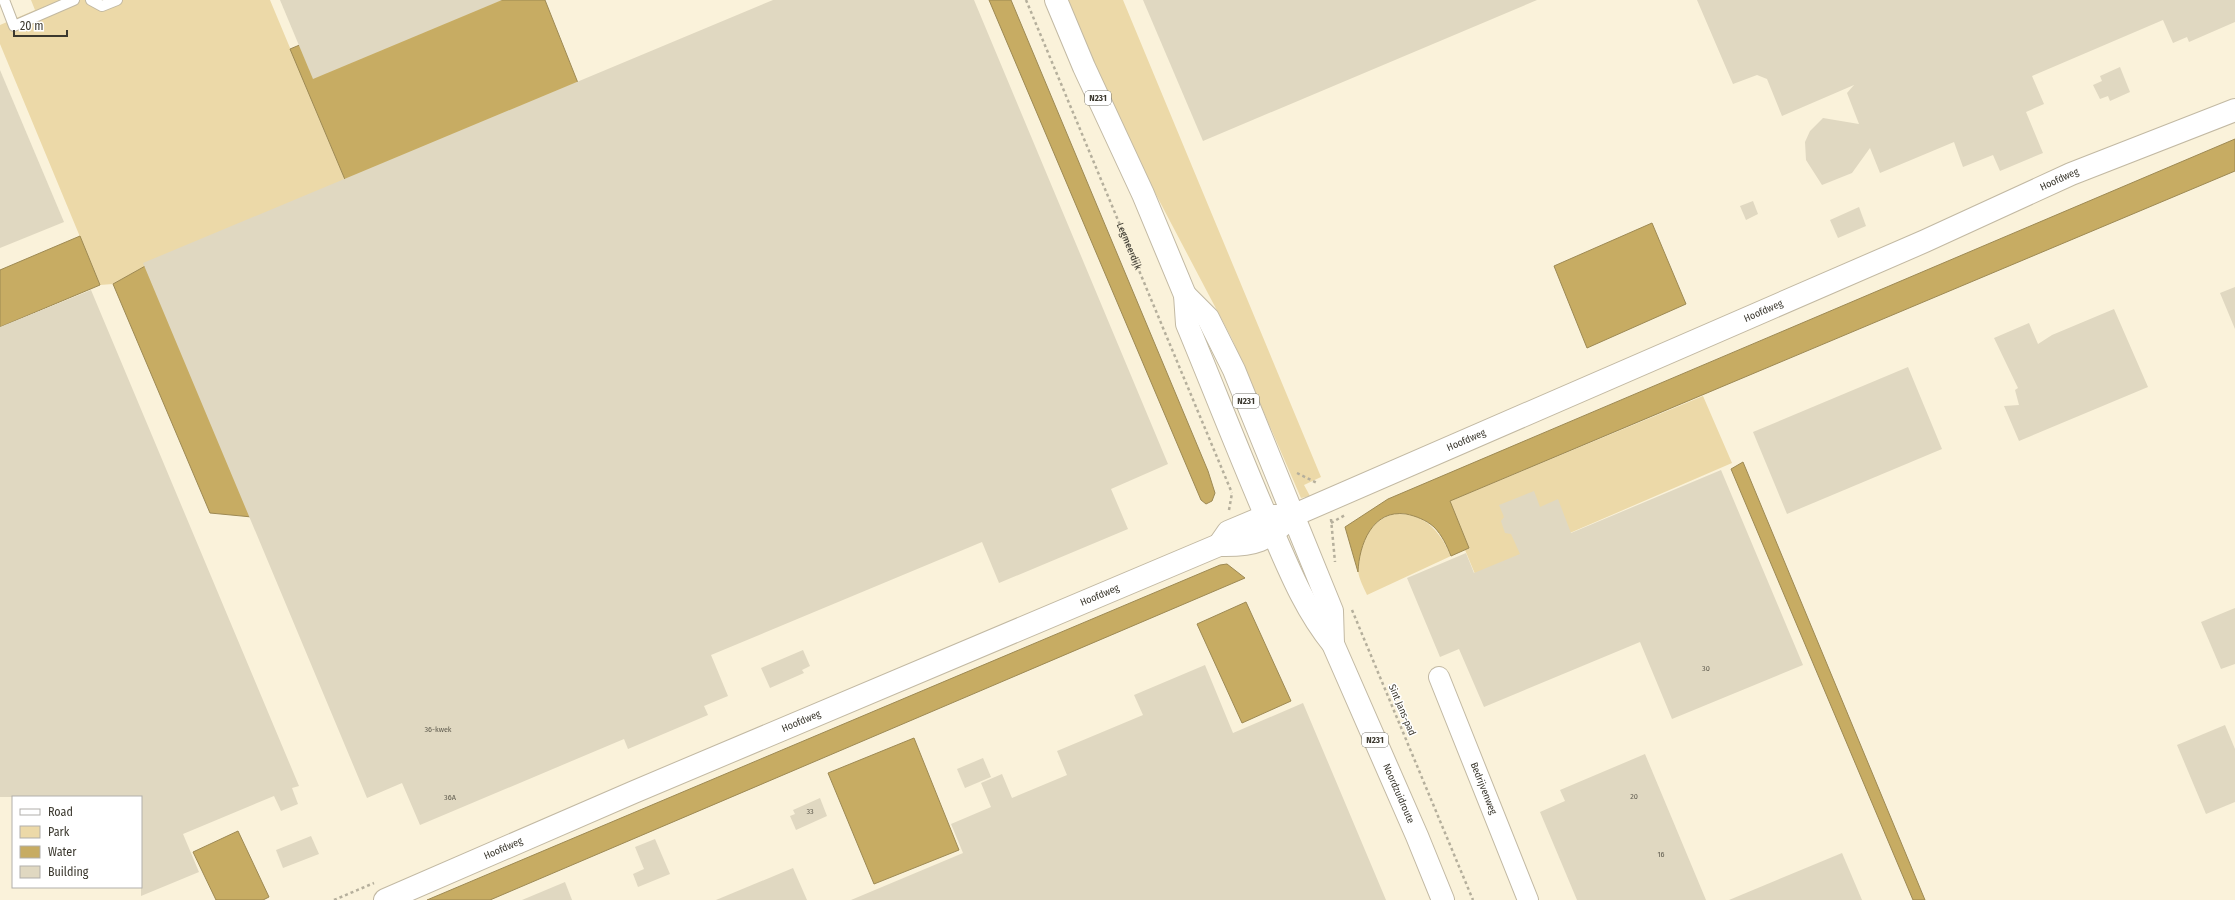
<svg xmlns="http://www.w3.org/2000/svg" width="2235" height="900" font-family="'Fira Sans Condensed',sans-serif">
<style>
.green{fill:#ecd9a8}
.water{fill:#c7ac63;stroke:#9d8953}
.building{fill:#e0d8c1}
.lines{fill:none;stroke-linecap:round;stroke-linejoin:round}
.service-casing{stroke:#c2b9a3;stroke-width:12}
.minor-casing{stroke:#c2b9a3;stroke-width:22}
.tertiary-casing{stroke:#c2b9a3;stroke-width:24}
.secondary-casing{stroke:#c2b9a3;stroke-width:24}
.primary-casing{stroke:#c2b9a3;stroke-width:24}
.path{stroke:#b5af9c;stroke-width:2.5;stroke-dasharray:3 3;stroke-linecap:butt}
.service{stroke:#fff;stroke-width:10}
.minor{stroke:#fff;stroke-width:20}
.tertiary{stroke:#fff;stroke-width:22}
.secondary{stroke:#fff;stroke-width:22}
.primary{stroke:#fff;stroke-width:22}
.labels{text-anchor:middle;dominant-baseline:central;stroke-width:3;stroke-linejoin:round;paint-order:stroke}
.number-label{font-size:8px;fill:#646053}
.shield{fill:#fff;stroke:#76746d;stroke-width:1}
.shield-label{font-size:9px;font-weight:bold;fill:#3b382e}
.street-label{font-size:10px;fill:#3b382e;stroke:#fff}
</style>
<rect width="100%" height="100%" fill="#faf2da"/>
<g class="green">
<polygon points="31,0 270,0 346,182 147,265 113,284 100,285 0,44 0,25 35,10"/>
<polygon points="1067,0 1123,0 1321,477 1304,485 1310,496 1301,498 1232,339 1121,128"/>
<polygon points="1703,396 1732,463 1475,574 1465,550 1469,548 1450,501"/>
<path d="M1396 514C1426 513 1440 532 1451 556L1367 595C1364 588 1359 579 1358 571 1355 546 1371 518 1396 514Z"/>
</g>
<g class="water">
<polygon points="407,0 545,0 578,83 346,182 290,49"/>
<polygon points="989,0 1011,0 1208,471 1215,493 1212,501 1206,504 1201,500"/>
<path d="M2235 139V171L1450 501 1469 548 1451 556C1447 546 1442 535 1434 527 1426 520 1416 516 1406 514 1372 509 1359 545 1358 572L1345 527 1388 499Z"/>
<polygon points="1652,223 1686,304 1587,348 1554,266"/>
<polygon points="80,236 100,285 0,327 0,270"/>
<polygon points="147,265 252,517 210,513 113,284"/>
<polygon points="1743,462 1925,900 1913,900 1731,469"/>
<polygon points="1227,564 1245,578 490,900 427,900 1220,565"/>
<polygon points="1246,602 1291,701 1242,723 1197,624"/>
<polygon points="914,738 959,850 874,884 828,773"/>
<polygon points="238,831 269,897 263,900 216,900 193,852"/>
</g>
<g class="building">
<polygon points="280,0 502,0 313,79"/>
<polygon points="773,0 974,0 1168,464 1111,489 1128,529 999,583 982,542 711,655 728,696 704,706 708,715 628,749 624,739 420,825 402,783 367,798 143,263"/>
<polygon points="1143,0 1537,0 1203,141"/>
<polygon points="1697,0 2235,0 2235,22 2189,42 2187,37 2173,43 2163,20 2032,76 2044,104 2026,112 2043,153 2000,171 1993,155 1963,167 1954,142 1880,173 1870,148 1852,173 1822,185 1806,160 1805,142 1810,131 1823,118 1859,124 1847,93 1854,85 1782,116 1767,79 1757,75 1733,84"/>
<polygon points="2120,67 2130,92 2110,101 2108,96 2100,99 2093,85 2102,81 2100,76"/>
<polygon points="0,70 64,222 0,248"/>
<polygon points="1753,201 1758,214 1746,220 1740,206"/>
<polygon points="1859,207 1866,226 1838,238 1830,220"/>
<polygon points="2235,287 2235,329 2220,293"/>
<polygon points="91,290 299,786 292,788 298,804 281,811 274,796 183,834 199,872 141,896 141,797 0,797 0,327"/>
<polygon points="2114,309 2148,387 2019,441 2004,406 2019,405 2015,390 2018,388 1994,338 2029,323 2038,344 2052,335"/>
<polygon points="1908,367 1942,449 1787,514 1753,432"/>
<polygon points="1721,470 1803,665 1672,719 1640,642 1484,707 1459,649 1440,657 1407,578 1466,553 1474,573 1520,554 1511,534 1505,533 1501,521 1504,517 1499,505 1534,491 1540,507 1558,499 1571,533"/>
<polygon points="2235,608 2235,664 2221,669 2201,622"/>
<polygon points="803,650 810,666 802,670 804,673 770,688 761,668"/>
<polygon points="1205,665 1233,733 1303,703 1386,900 851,900 963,853 951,824 991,807 981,783 1002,774 1012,798 1067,775 1057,751 1143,715 1134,695"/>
<polygon points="2225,725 2235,749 2235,802 2206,814 2177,745"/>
<polygon points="1645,754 1706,900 1577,900 1540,812 1565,801 1560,790"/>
<polygon points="983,758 991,777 965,788 957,769"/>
<polygon points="820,798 827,816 796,830 790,816 795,814 793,810"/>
<polygon points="311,836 319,854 283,868 276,850"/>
<polygon points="655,839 670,874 638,887 633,874 644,869 635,847"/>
<polygon points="1842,853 1862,900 1729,900"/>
<polygon points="793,868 807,900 716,900"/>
<polygon points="565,882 572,900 522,900"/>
</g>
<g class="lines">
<g class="service-casing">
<g id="service">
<polyline points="4,0 14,26 74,0"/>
<polyline points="91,0 102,6 117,0"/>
</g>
</g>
<g class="minor-casing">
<g id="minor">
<path id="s2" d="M1439 677 1528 900"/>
</g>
</g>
<g class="tertiary-casing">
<g id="tertiary">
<path id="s3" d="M1292 516 1925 241 2071 174 2235 110"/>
</g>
</g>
<g class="secondary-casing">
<g id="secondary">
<polyline points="1219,545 1228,532 1266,516 1284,516"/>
<path id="s4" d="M385 900 634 792 1219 545C1255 546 1267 541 1292 516"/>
</g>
</g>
<g class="primary-casing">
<g id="primary">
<path id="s5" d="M1056 0 1084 67 1143 194 1185 295 1187 324C1214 389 1240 456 1268 521 1287 564 1303 607 1333 644L1417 836 1443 900"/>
<polyline points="1185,295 1208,318 1234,370 1332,611 1333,644"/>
</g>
</g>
<g class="path">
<path id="s1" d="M1026 0 1232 493"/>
<polyline points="1297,473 1317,483"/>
<polyline points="1229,510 1232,493"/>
<polyline points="1331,519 1335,562"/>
<polyline points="1331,523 1345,515"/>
<polyline points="1352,610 1473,900"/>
<polyline points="334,900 374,883"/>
</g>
<use href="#service" class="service"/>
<use href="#minor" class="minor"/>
<use href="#tertiary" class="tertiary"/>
<use href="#secondary" class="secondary"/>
<use href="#primary" class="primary"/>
</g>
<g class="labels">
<g class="number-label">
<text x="1706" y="668">30</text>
<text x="438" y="729">36-kwek</text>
<text x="1634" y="796">20</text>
<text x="450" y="797">36A</text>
<text x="810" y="811">33</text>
<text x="1661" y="854">16</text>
</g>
<g class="shield">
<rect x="1085" y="91" width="26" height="14" rx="3"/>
<rect x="1233" y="394" width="26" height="14" rx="3"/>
<rect x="1362" y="733" width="26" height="14" rx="3"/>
</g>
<g class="shield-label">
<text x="1098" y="98">N231</text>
<text x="1246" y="401">N231</text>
<text x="1375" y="740">N231</text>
</g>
<g class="street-label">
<text stroke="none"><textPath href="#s3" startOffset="838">Hoofdweg</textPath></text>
<text stroke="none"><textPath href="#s1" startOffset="267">Legmeerdijk</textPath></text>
<text stroke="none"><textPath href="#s3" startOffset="514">Hoofdweg</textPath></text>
<text stroke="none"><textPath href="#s3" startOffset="190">Hoofdweg</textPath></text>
<text stroke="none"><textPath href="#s4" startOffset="777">Hoofdweg</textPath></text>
<text transform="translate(1402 710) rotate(67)">Sint Jans-pad</text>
<text stroke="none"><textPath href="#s4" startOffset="453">Hoofdweg</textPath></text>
<text stroke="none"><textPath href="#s2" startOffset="120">Bedrijvenweg</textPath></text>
<text stroke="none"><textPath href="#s5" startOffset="867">Noordzuidroute</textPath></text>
<text stroke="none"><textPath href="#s4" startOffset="129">Hoofdweg</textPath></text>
</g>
</g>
<rect x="12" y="796" width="130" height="92" fill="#ffffff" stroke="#b1afab"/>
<rect x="20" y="809" width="20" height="6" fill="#ffffff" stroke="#b1afab"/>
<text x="48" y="816" font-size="12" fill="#3b382e">Road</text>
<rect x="20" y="826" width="20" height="12" fill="#ecd9a8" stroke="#b1afab"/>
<text x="48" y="836" font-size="12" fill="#3b382e">Park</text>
<rect x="20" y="846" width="20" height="12" fill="#c7ac63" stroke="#b1afab"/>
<text x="48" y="856" font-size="12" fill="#3b382e">Water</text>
<rect x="20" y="866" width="20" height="12" fill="#e0d8c1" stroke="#b1afab"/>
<text x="48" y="876" font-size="12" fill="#3b382e">Building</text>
<path d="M14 30v6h53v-6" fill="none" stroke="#3b382e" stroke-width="2"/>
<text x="20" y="30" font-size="12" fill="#3b382e" stroke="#ffffff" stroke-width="3" paint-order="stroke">20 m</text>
</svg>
